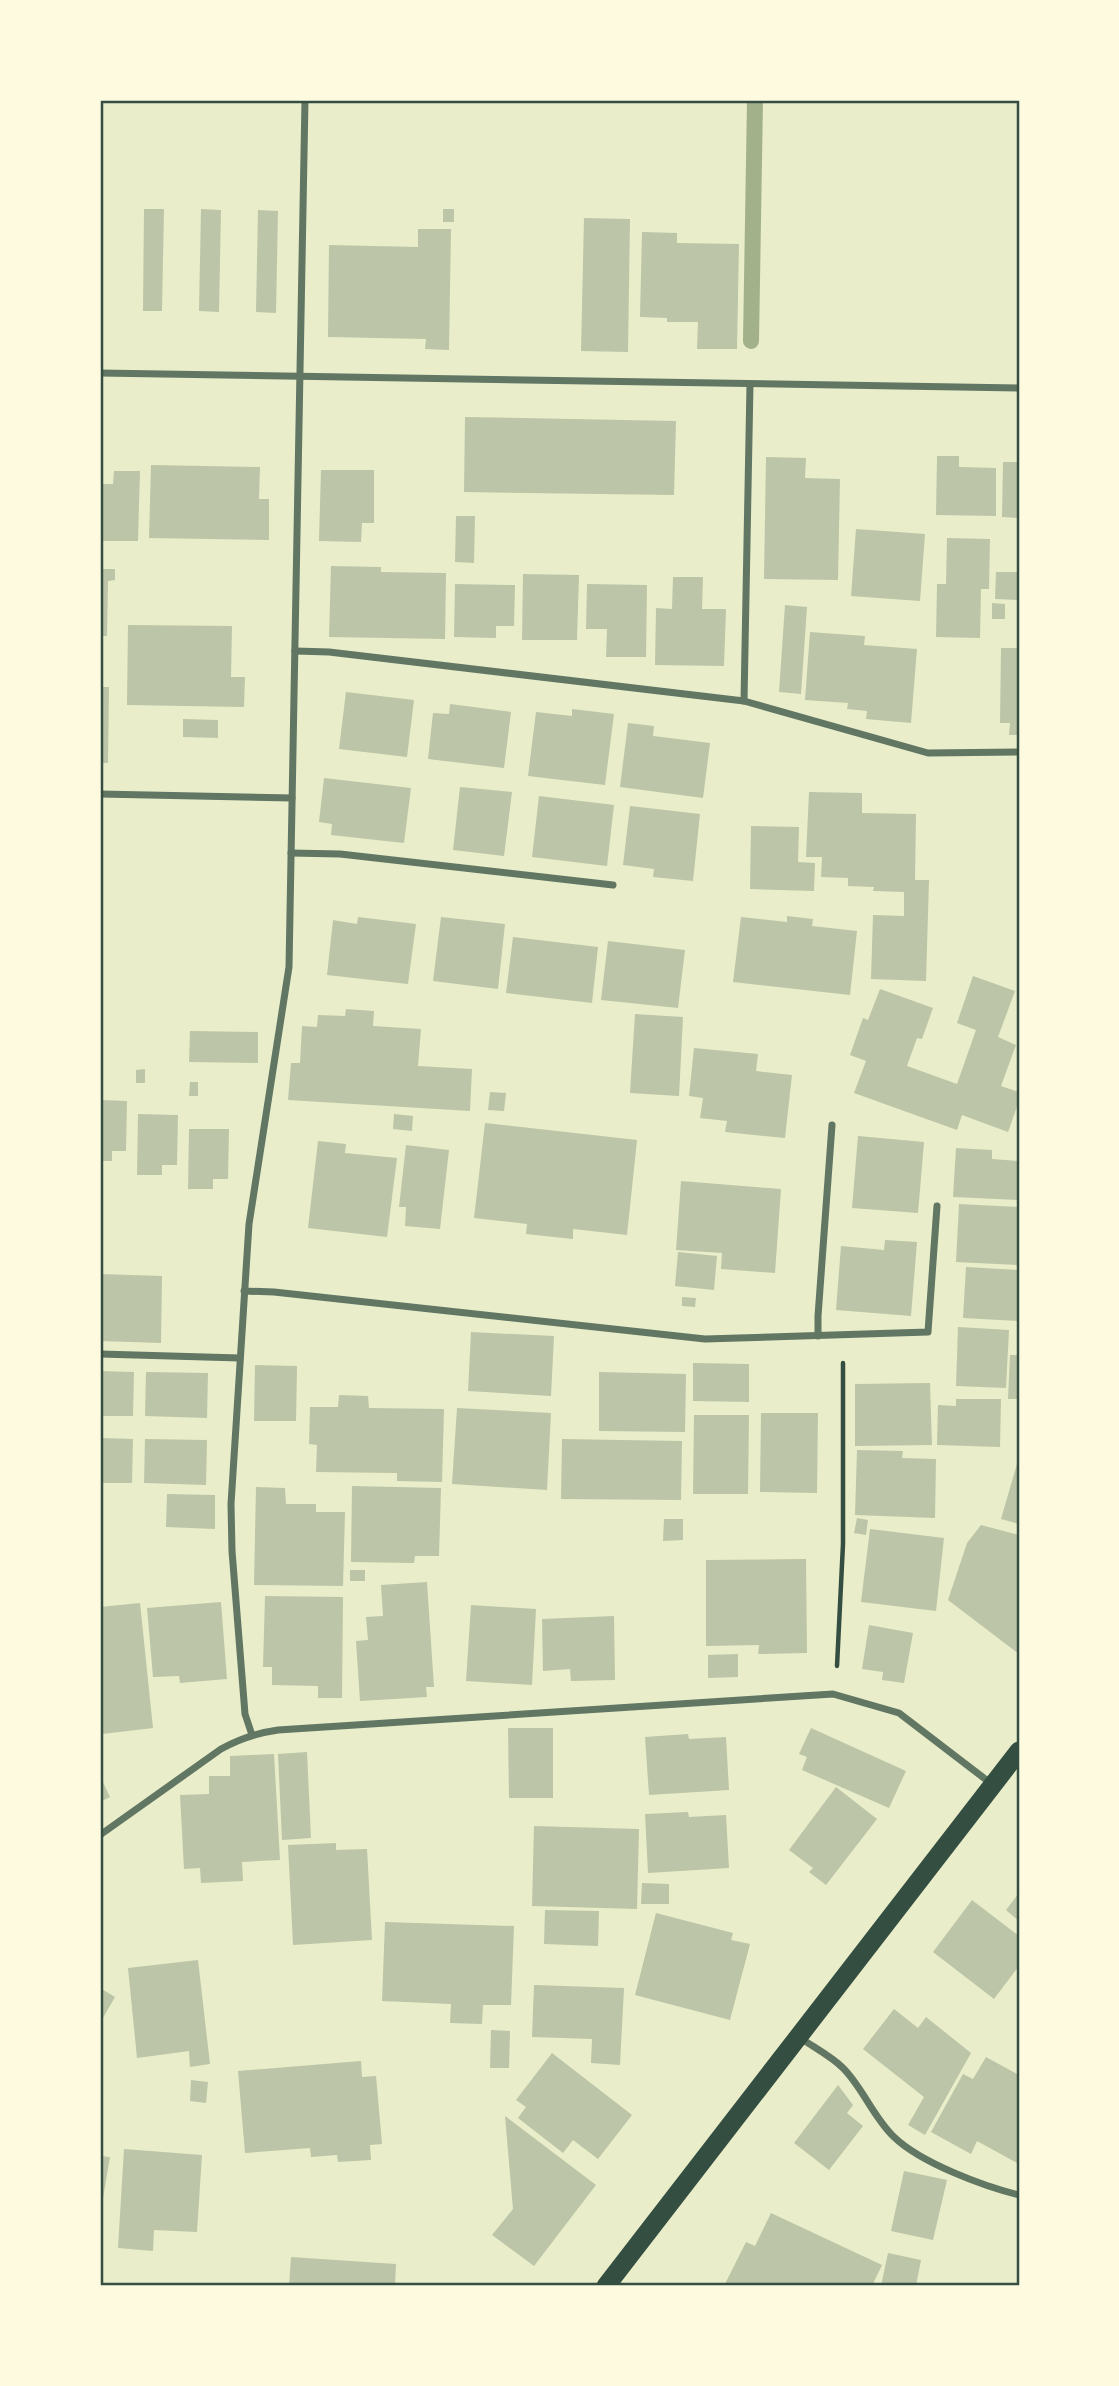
<svg xmlns="http://www.w3.org/2000/svg" width="1119" height="2386" font-family="'Archivo Narrow',sans-serif">
<style>
.lines{fill:none;stroke-linecap:round;stroke-linejoin:round}
.stream{stroke:#a3b18a;stroke-width:16}
.building{fill:#bcc5a7}
.path{stroke:#344e41;stroke-width:4.5}
.minor{stroke:#617663;stroke-width:7}
.trunk{stroke:#344e41;stroke-width:19}
.neatline{fill:none;stroke:#344e41;stroke-width:2.5}
</style>
<rect width="100%" height="100%" fill="#e9edc9"/>
<g class="lines">
<polyline class="stream" points="751,341 755,100"/>
</g>
<g class="building">
<polygon points="144,209 164,209 162,311 143,311"/>
<polygon points="201,209 221,210 219,312 199,311"/>
<rect x="443" y="209" width="11" height="13"/>
<polygon points="258,210 278,211 276,313 256,312"/>
<polygon points="584,218 630,219 628,352 581,351"/>
<polygon points="418,229 451,229 449,350 425,349 426,339 328,337 329,245 418,247"/>
<polygon points="642,232 677,233 677,243 739,244 737,349 697,349 698,322 667,322 667,318 640,317"/>
<polygon points="465,417 676,421 674,495 464,492"/>
<polygon points="937,456 959,456 959,467 996,468 996,516 936,515"/>
<polygon points="766,457 806,458 805,478 840,479 838,580 764,579"/>
<polygon points="1003,462 1019,462 1019,518 1002,517"/>
<polygon points="151,465 260,467 259,499 269,499 269,540 149,538"/>
<polygon points="321,470 374,470 374,523 362,523 361,542 319,541"/>
<polygon points="114,471 140,471 138,541 100,541 100,484 113,484"/>
<polygon points="456,516 475,516 474,563 455,562"/>
<polygon points="856,529 925,534 920,601 851,596"/>
<polygon points="947,538 990,539 989,589 981,589 980,638 936,637 937,584 946,584"/>
<polygon points="331,566 381,567 381,572 446,573 445,639 329,637"/>
<polygon points="100,569 115,569 115,580 108,581 107,636 100,636"/>
<polygon points="996,572 1019,572 1019,600 995,599"/>
<polygon points="523,574 579,575 577,640 522,640"/>
<polygon points="673,577 703,577 702,609 726,609 724,666 655,665 656,608 672,609"/>
<polygon points="455,584 515,585 514,626 496,626 496,638 454,637"/>
<polygon points="587,584 647,585 646,657 606,657 607,629 586,629"/>
<polygon points="992,603 1005,604 1005,619 992,619"/>
<polygon points="785,605 807,607 801,694 779,692"/>
<polygon points="128,625 232,626 231,677 245,677 244,707 127,705"/>
<polygon points="810,632 865,636 864,645 917,649 911,723 866,719 867,711 847,709 848,703 805,700"/>
<polygon points="1001,648 1019,648 1019,735 1009,735 1010,723 1000,723"/>
<polygon points="100,687 109,687 108,763 100,763"/>
<polygon points="346,692 414,700 407,757 339,749"/>
<polygon points="450,704 511,712 504,768 428,759 433,713 449,714"/>
<polygon points="572,709 614,714 605,785 528,776 536,712 572,716"/>
<polygon points="183,719 218,720 218,738 183,737"/>
<polygon points="628,723 654,726 653,736 710,743 703,798 620,787"/>
<polygon points="324,778 411,788 404,843 331,835 332,824 319,822"/>
<polygon points="460,787 512,792 504,856 453,850"/>
<polygon points="809,792 862,793 862,813 916,814 915,880 929,880 926,981 871,979 873,915 904,916 904,892 873,891 874,887 848,886 848,878 821,877 822,857 806,857"/>
<polygon points="539,796 614,805 607,866 532,857"/>
<polygon points="630,806 700,814 693,881 653,877 654,869 623,865"/>
<polygon points="751,826 799,827 798,862 815,863 814,891 750,889"/>
<polygon points="787,916 813,919 812,926 857,931 850,995 733,982 741,917 787,922"/>
<polygon points="358,917 416,924 408,984 327,975 333,920 357,924"/>
<polygon points="441,917 505,924 498,989 433,981"/>
<polygon points="513,937 598,947 592,1003 506,993"/>
<polygon points="608,941 685,950 678,1008 601,1000"/>
<polygon points="973,976 1015,991 998,1037 1016,1045 1001,1086 1019,1092 1019,1101 1008,1132 962,1115 957,1130 854,1093 866,1061 850,1055 863,1018 868,1020 880,989 933,1008 922,1039 917,1038 907,1066 957,1084 976,1030 957,1023"/>
<polygon points="346,1009 374,1011 373,1026 421,1029 418,1066 472,1069 470,1111 288,1100 291,1063 300,1063 302,1026 317,1027 318,1015 345,1016"/>
<polygon points="635,1014 683,1017 679,1096 630,1093"/>
<polygon points="190,1031 258,1032 258,1063 189,1062"/>
<polygon points="694,1048 758,1054 756,1071 792,1075 785,1138 725,1132 727,1121 700,1118 703,1098 689,1096"/>
<polygon points="145,1069 145,1083 136,1083 136,1070"/>
<polygon points="190,1082 198,1082 198,1096 189,1096"/>
<polygon points="490,1092 506,1093 504,1111 488,1110"/>
<polygon points="100,1100 127,1101 126,1151 112,1151 112,1161 100,1161"/>
<polygon points="138,1114 178,1115 177,1165 162,1165 162,1175 137,1175"/>
<polygon points="394,1114 413,1116 412,1131 393,1129"/>
<polygon points="485,1123 637,1140 627,1235 573,1229 573,1239 526,1234 527,1224 474,1218"/>
<polygon points="189,1129 229,1129 228,1179 213,1179 213,1189 188,1189"/>
<polygon points="858,1136 924,1142 918,1213 852,1208"/>
<polygon points="318,1141 346,1144 345,1153 397,1158 387,1237 308,1228"/>
<polygon points="406,1145 449,1150 440,1229 405,1226 406,1207 399,1207"/>
<polygon points="956,1148 992,1150 992,1159 1019,1161 1019,1200 953,1197"/>
<polygon points="681,1181 781,1189 775,1273 721,1269 722,1253 676,1250"/>
<polygon points="959,1204 1019,1207 1019,1265 956,1262"/>
<polygon points="885,1240 917,1242 911,1316 836,1310 841,1246 884,1250"/>
<polygon points="678,1252 717,1256 714,1290 675,1286"/>
<polygon points="966,1267 1019,1270 1019,1321 963,1318"/>
<polygon points="100,1274 162,1276 161,1343 100,1341"/>
<polygon points="682,1297 696,1298 695,1307 682,1306"/>
<polygon points="958,1327 1009,1330 1006,1388 956,1386"/>
<polygon points="471,1332 554,1336 551,1396 468,1391"/>
<polygon points="1010,1355 1019,1355 1019,1399 1008,1399"/>
<polygon points="693,1363 749,1364 749,1402 693,1401"/>
<polygon points="255,1365 297,1366 296,1421 254,1421"/>
<polygon points="100,1371 134,1372 133,1416 100,1416"/>
<polygon points="146,1372 208,1373 207,1418 145,1416"/>
<polygon points="599,1372 686,1374 685,1432 599,1431"/>
<polygon points="930,1383 932,1445 855,1446 855,1384"/>
<polygon points="339,1395 368,1396 369,1408 444,1409 442,1482 397,1481 397,1473 316,1472 317,1445 309,1444 310,1407 338,1407"/>
<polygon points="956,1399 1001,1399 1000,1447 937,1445 938,1405 956,1406"/>
<polygon points="457,1408 551,1413 547,1490 452,1484"/>
<polygon points="761,1413 818,1413 817,1493 760,1492"/>
<polygon points="694,1415 749,1415 748,1494 693,1494"/>
<polygon points="100,1438 133,1439 132,1483 100,1483"/>
<polygon points="145,1439 207,1440 206,1485 144,1483"/>
<polygon points="562,1439 682,1441 681,1500 561,1499"/>
<polygon points="857,1450 903,1451 902,1458 936,1459 935,1518 855,1515"/>
<polygon points="1019,1457 1019,1524 1001,1519"/>
<polygon points="352,1486 441,1488 439,1556 415,1556 414,1563 351,1562"/>
<polygon points="256,1487 285,1488 286,1504 316,1504 316,1512 345,1512 343,1586 254,1585"/>
<polygon points="167,1494 215,1495 215,1529 166,1527"/>
<polygon points="857,1518 868,1520 866,1535 854,1533"/>
<polygon points="664,1519 683,1519 683,1540 663,1541"/>
<polygon points="981,1525 1019,1535 1019,1654 948,1600 967,1543"/>
<polygon points="870,1529 944,1538 936,1611 861,1602"/>
<polygon points="806,1559 807,1653 758,1654 759,1645 706,1646 706,1560"/>
<rect x="350" y="1570" width="15" height="11"/>
<polygon points="427,1582 434,1687 426,1687 427,1697 360,1701 356,1641 368,1640 366,1617 383,1616 381,1585"/>
<polygon points="265,1596 343,1597 342,1698 318,1698 318,1686 272,1685 272,1667 263,1667"/>
<polygon points="221,1602 227,1679 180,1683 179,1676 153,1677 147,1608"/>
<polygon points="140,1603 153,1728 102,1734 100,1709 100,1607"/>
<polygon points="471,1605 536,1609 532,1685 466,1681"/>
<polygon points="614,1616 615,1680 571,1681 570,1669 543,1671 542,1619"/>
<polygon points="869,1625 913,1633 904,1683 882,1680 883,1672 862,1669"/>
<polygon points="738,1654 738,1677 708,1678 708,1655"/>
<polygon points="508,1728 553,1728 553,1798 509,1798"/>
<polygon points="811,1728 906,1771 889,1808 802,1770 807,1757 799,1754"/>
<polygon points="688,1734 689,1739 726,1737 729,1790 649,1795 645,1737"/>
<polygon points="307,1752 311,1838 282,1840 278,1754"/>
<polygon points="274,1754 280,1860 242,1862 243,1881 201,1883 200,1868 184,1869 180,1795 209,1794 209,1776 230,1776 230,1756"/>
<polygon points="100,1776 110,1797 100,1802"/>
<polygon points="836,1787 877,1819 826,1885 809,1872 813,1868 789,1850"/>
<polygon points="688,1812 689,1817 726,1815 729,1868 648,1873 645,1814"/>
<polygon points="534,1826 639,1829 637,1909 532,1906"/>
<polygon points="336,1843 336,1850 367,1849 372,1940 293,1945 288,1845"/>
<polygon points="642,1883 669,1884 669,1904 641,1904"/>
<polygon points="1019,1893 1019,1921 1006,1910"/>
<polygon points="972,1900 1019,1936 1019,1966 994,1999 933,1952"/>
<polygon points="545,1910 599,1911 598,1946 544,1944"/>
<polygon points="656,1913 733,1933 731,1940 750,1944 730,2020 635,1995"/>
<polygon points="385,1922 514,1926 511,2005 483,2005 482,2024 450,2023 451,2004 382,2001"/>
<polygon points="198,1960 210,2064 190,2067 189,2051 137,2058 128,1968"/>
<polygon points="534,1985 624,1988 620,2065 591,2063 592,2039 532,2037"/>
<polygon points="100,1988 115,1997 100,2023"/>
<polygon points="894,2009 918,2028 926,2017 971,2053 925,2135 908,2125 924,2097 863,2049"/>
<polygon points="491,2030 510,2031 509,2068 490,2068"/>
<polygon points="552,2053 632,2115 598,2159 573,2140 563,2153 518,2118 526,2107 516,2100"/>
<polygon points="986,2057 1019,2075 1019,2164 977,2141 971,2154 931,2132 963,2074 973,2079"/>
<polygon points="361,2061 362,2077 376,2076 382,2144 370,2145 371,2160 338,2162 337,2155 311,2157 310,2148 245,2153 238,2071"/>
<polygon points="191,2080 208,2082 206,2103 190,2101"/>
<polygon points="838,2085 853,2105 847,2113 863,2126 829,2170 794,2143"/>
<polygon points="505,2116 596,2185 534,2266 492,2235 513,2209"/>
<polygon points="124,2149 202,2155 197,2232 154,2230 153,2251 118,2248"/>
<polygon points="100,2156 110,2157 101,2210 100,2210"/>
<polygon points="904,2171 947,2180 933,2240 891,2231"/>
<polygon points="771,2213 882,2265 872,2286 724,2286 746,2242 755,2246"/>
<polygon points="888,2253 921,2260 916,2286 881,2286"/>
<polygon points="291,2257 396,2264 395,2286 289,2286"/>
</g>
<g class="lines">
<polyline class="path" points="837,1666 843,1544 843,1363"/>
<g class="minor">
<polyline points="100,373 1019,388"/>
<polyline points="295,651 329,652 744,701 928,753 1019,752"/>
<polyline points="744,701 750,384"/>
<polyline points="100,794 292,798"/>
<polyline points="291,853 340,854 613,885"/>
<polyline points="244,1291 274,1292 705,1339 928,1332 937,1206"/>
<polyline points="818,1336 818,1316 832,1125"/>
<polyline points="100,1354 240,1358"/>
<polyline points="252,1735 245,1714 232,1551 231,1504 249,1224 289,967 305,100"/>
<path d="M100 1835 221 1749C239 1739 257 1733 278 1730L833 1694 899 1713 993 1785"/>
<path d="M799 2037C813 2047 831 2056 843 2068 863 2088 873 2117 894 2137 921 2163 983 2186 1019 2195"/>
</g>
<polyline class="trunk" points="606,2286 1019,1751"/>
</g>
<rect width="1119" height="2386" fill="none" stroke="#fefae0" stroke-width="203"/>
<rect x="102" y="102" width="916" height="2182" class="neatline"/>
</svg>
